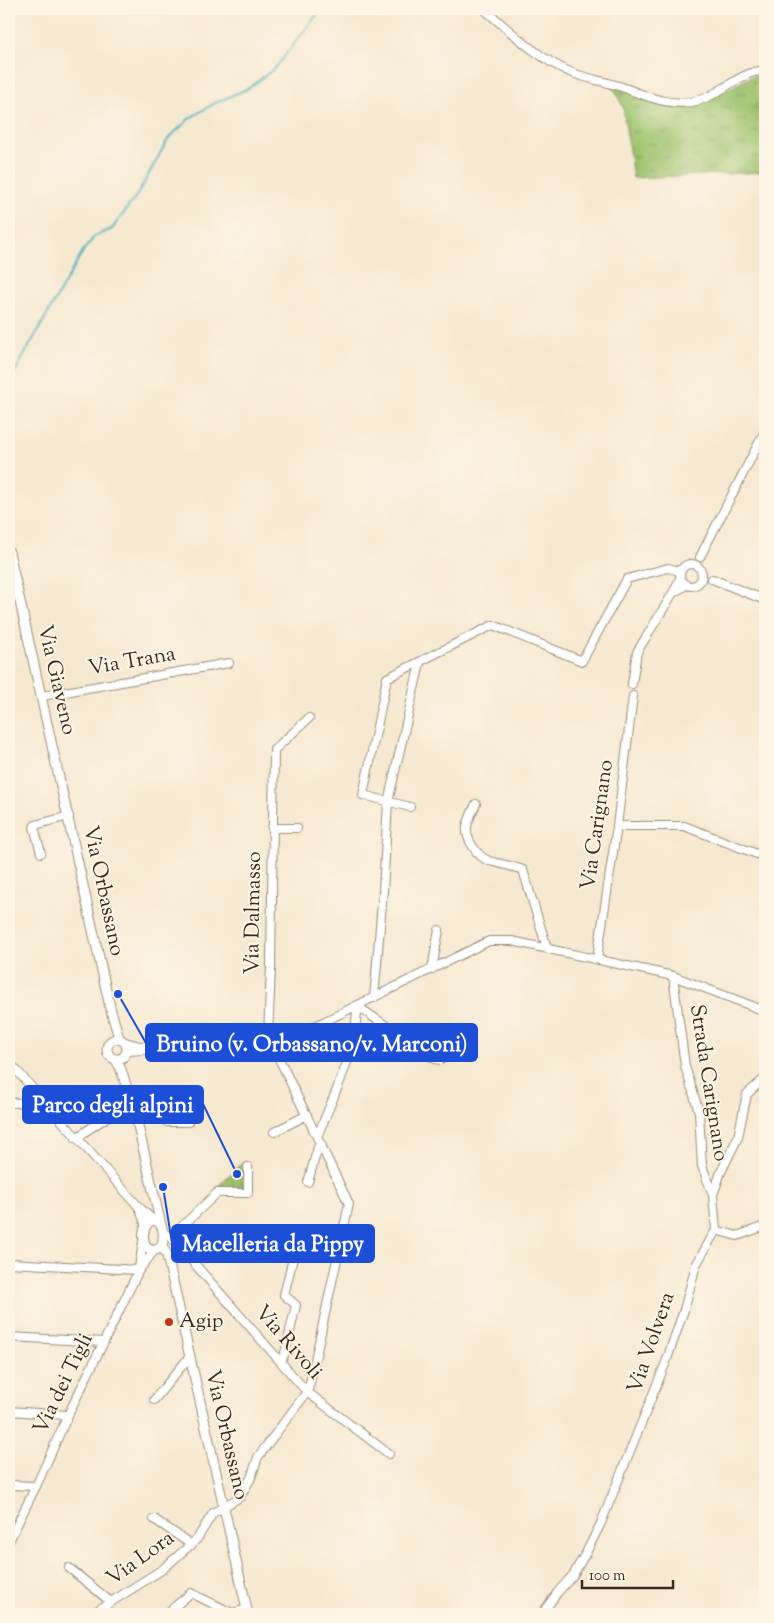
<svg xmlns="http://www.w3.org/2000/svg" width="774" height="1623" font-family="'Sorts Mill Goudy',serif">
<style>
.grass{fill:url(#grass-tufts);stroke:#6c7645}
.park{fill:url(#park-dots);stroke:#6c7645}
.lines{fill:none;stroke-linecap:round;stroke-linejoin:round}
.stream{stroke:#41b0bb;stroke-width:2}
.minor-casing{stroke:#988a78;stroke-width:10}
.major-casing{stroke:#988a78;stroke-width:11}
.minor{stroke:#fff;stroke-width:8}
.major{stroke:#fff;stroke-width:9}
.poi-dot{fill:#c8321e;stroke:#fcf5e5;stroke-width:2}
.labels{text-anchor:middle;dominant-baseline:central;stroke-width:4;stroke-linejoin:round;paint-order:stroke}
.street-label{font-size:21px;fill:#3b2a1e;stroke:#fcf5e5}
.poi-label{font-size:21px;fill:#3b2a1e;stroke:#fcf5e5;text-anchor:start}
.leader{fill:none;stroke:#1d4ed8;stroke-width:2}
.callout-dot{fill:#1d4ed8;stroke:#fcf5e5;stroke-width:2}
.callout{fill:#1d4ed8;stroke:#1d4ed8;stroke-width:2}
.callout-label{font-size:22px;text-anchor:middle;font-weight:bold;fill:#fff}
</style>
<defs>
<pattern id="grass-tufts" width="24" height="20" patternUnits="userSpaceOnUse" patternTransform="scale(1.25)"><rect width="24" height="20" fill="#9ec26c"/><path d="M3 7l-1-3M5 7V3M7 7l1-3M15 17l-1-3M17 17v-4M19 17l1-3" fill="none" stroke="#829e58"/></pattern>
<pattern id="park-dots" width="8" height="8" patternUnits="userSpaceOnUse" patternTransform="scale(1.25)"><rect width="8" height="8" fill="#9ec26c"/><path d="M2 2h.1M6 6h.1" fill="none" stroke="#829e58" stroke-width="1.8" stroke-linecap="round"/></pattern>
</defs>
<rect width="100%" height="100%" fill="#fcf5e5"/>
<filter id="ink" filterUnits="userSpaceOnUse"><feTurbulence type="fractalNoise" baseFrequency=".02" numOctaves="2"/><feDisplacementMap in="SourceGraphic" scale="10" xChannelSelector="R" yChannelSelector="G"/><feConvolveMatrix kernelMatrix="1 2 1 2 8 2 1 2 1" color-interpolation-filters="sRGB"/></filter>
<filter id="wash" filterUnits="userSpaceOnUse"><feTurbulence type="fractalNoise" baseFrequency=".0096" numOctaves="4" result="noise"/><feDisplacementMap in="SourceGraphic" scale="20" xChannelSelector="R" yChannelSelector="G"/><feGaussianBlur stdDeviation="1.12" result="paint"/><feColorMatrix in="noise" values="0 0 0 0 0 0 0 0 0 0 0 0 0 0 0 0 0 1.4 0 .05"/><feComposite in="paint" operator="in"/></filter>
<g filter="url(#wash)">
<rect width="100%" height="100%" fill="#f6e9d1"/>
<polygon class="grass" points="765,74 765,172 633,178 623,107 613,87 670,107 695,106 753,76"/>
<polygon class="park" points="244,1161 243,1187 216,1188"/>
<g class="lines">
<polyline class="stream" points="9,382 83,251 95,236 112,229 139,192 168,139 190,118 215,103 249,88 276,67 319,12 327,9"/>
</g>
</g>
<g filter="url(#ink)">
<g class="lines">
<g class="minor-casing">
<g id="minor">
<path d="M484 9C511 32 538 58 570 72 587 79 605 81 622 87 646 96 670 107 696 101 720 96 738 72 765 70"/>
<polyline points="700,557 765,431"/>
<circle cx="691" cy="575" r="11"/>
<polyline points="680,578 673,593 686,585"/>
<polyline points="712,579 765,600"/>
<polyline points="9,594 18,591"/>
<polyline points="632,684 637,652 673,593"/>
<polyline points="42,696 229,663"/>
<polyline points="309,718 274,750 271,968 268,1036 317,1137"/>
<path d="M476 804C473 811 469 818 467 826 465 839 477 856 489 861 500 864 512 866 523 870L547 948"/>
<polyline points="410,807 363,795 387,678 493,625 582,661 627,579 668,568 680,571"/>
<polyline points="617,826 684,826 765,857"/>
<polyline points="272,828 297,828"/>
<polyline points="41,853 34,827 35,825 69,816"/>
<polyline points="597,959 617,826 633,696"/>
<polyline points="432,969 439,930"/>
<polyline points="673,976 685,1066 699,1112 702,1166 713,1195"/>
<polyline points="374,998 383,891 388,802 420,663"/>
<polyline points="357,1006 435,1059 441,1060 455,1046"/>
<polyline points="125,1042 140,1046 185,1048 272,1047 489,941 512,941 673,976 765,1011"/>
<polyline points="127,1051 145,1050"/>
<polyline points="9,1062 139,1207"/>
<polyline points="9,1103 44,1102"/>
<polyline points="136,1116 156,1111 167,1122 188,1122"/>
<polyline points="274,1132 307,1115"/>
<polyline points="76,1138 132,1100"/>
<polyline points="308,1182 318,1147 322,1145"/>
<polyline points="146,1226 139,1207 153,1220"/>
<polyline points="716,1230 737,1236 765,1226"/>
<polyline points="163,1233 171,1237 307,1392 389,1454"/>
<polyline points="174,1240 176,1232 217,1193 248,1193 248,1167"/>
<polyline points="9,1263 139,1270"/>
<polyline points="139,1268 143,1242"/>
<polyline points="9,1337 104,1342"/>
<polyline points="281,1361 285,1353 296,1305 284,1295 296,1246 293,1240"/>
<polyline points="154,1400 190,1356"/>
<polyline points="9,1411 68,1415"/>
<polyline points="9,1485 36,1486"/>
<polyline points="154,1519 192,1545"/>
<polyline points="9,1541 38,1482 68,1415 139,1270 154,1251"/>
<polyline points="69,1568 111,1602"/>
<polyline points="167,1613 191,1593 232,1613 247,1609"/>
<path d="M92 1614 163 1569 197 1539 213 1513 240 1497 251 1478 258 1457 307 1392 310 1383 349 1204 317 1137C334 1095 357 1051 357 1006"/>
<polyline points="542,1614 557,1593 573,1575 587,1551 601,1523 666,1362 684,1310 696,1265 716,1230 713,1195 721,1172 738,1137 747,1094 765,1078"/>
</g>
</g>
<g class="major-casing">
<g id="major">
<polyline points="9,552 110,1007 119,1038"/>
<circle cx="117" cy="1049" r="10"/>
<path d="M115 1059C125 1071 124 1087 132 1100L161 1225"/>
<path d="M153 1220C165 1223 164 1235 162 1246 145 1262 135 1228 153 1220Z"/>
<polyline points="162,1246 167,1255 248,1614"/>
</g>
</g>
<use href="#minor" class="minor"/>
<use href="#major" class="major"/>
</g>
</g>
<circle class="poi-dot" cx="169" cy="1322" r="5"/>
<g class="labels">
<g class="street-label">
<text transform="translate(132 662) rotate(-10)">Via Trana</text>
<text transform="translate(56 680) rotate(77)">Via Giaveno</text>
<text transform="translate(598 825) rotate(-82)">Via Carignano</text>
<text transform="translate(103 891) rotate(78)">Via Orbassano</text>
<text transform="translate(254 913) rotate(-89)">Via Dalmasso</text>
<text transform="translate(708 1083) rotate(81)">Strada Carignano</text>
<text transform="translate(288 1343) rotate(49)">Via Rivoli</text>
<text transform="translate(652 1343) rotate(-71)">Via Volvera</text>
<text transform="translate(64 1384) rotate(-64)">Via dei Tigli</text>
<text transform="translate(226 1435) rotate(77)">Via Orbassano</text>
<text transform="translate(141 1559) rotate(-36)">Via Lora</text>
</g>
<g class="poi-label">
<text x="179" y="1322">Agip</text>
</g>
</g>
<path class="leader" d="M118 994L146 1043M237 1174L203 1104M163 1187L172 1243"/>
<g class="callout-dot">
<circle cx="118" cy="994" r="5"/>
<circle cx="237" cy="1174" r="5"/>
<circle cx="163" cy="1187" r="5"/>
</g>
<g class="callout">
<rect x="146" y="1024" width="331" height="37" rx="5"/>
<rect x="23" y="1086" width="180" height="37" rx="5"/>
<rect x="172" y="1225" width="202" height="37" rx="5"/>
</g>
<g class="callout-label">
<text x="312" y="1051">Bruino (v. Orbassano/v. Marconi)</text>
<text x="113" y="1112">Parco degli alpini</text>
<text x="273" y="1251">Macelleria da Pippy</text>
</g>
<rect width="774" height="1623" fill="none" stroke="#fcf5e5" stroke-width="30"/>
<path d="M582 1580v8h91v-8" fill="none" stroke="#3b2a1e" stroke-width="2.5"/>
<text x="589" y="1580" font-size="15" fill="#3b2a1e" stroke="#fcf5e5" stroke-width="4" paint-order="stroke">100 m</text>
</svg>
